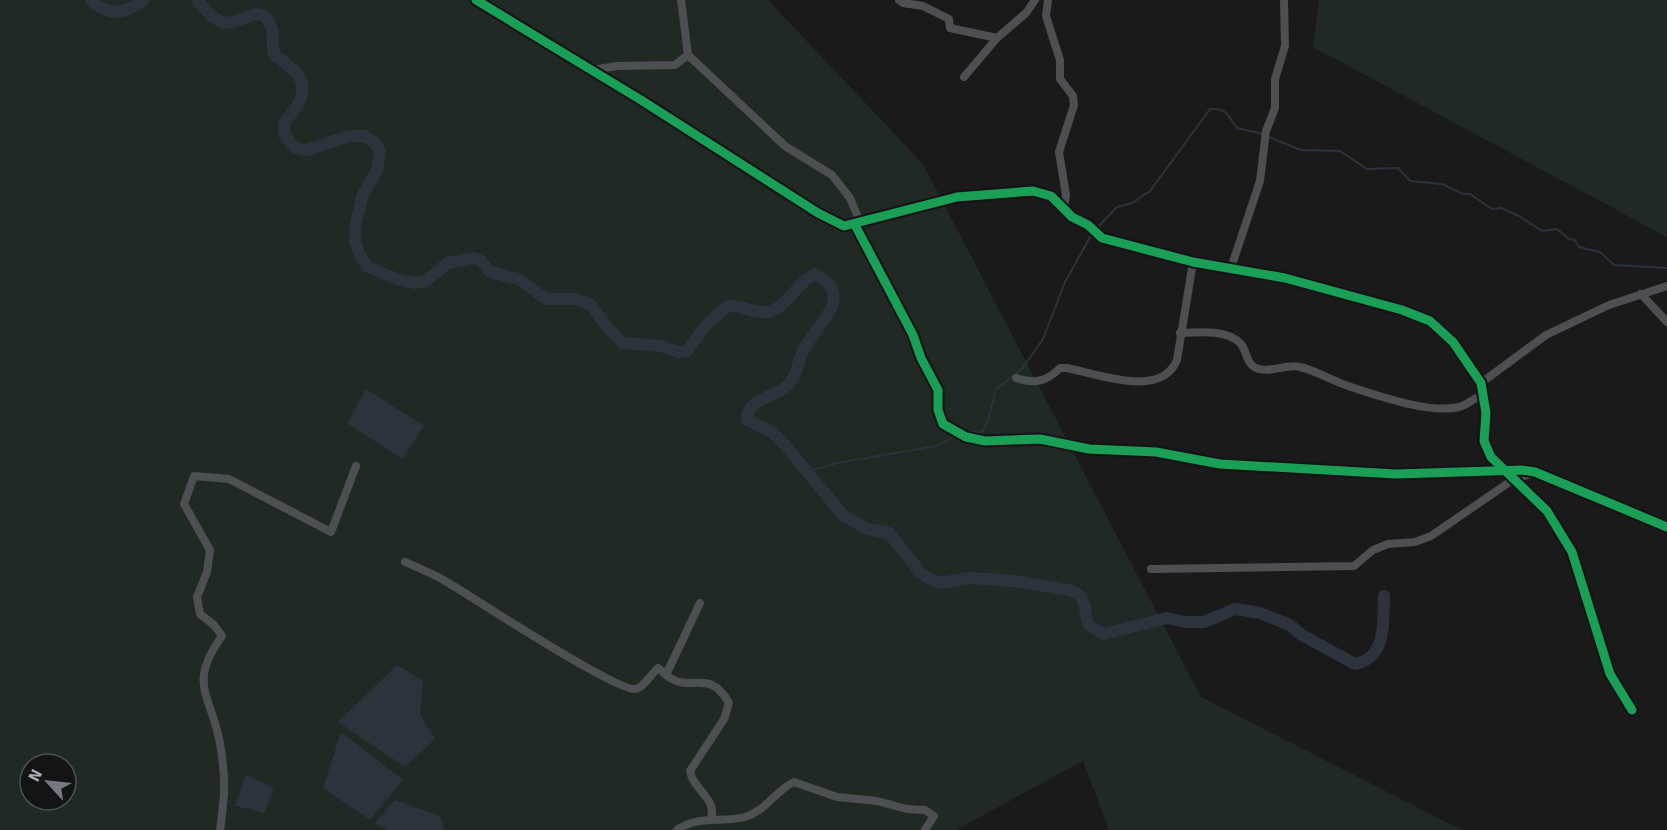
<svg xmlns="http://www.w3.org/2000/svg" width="1667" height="830" font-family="Signika,sans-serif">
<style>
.green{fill:#212924;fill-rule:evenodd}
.water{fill:#2c333d}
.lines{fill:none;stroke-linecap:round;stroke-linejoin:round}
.stream{stroke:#2c333d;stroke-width:2}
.river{stroke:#2c333d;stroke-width:12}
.street{stroke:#4e4f53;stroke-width:8}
.cycleway-casing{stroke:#141416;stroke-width:13}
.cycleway{stroke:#1a9f57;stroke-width:9}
</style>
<rect width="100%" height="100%" fill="#1a1a1a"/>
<g class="green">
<path d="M0 0H768L923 164 1201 697 1462 830H1109L1083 761 956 830H0ZM30 764H66V800H30Z"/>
<polygon points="1319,0 1667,0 1667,237 1313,47"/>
</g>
<g class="water">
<polygon points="366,389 424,426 402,459 347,423"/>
<polygon points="397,665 423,681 420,714 435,739 405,767 338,722"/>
<polygon points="341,732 403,780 370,820 323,788"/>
<polygon points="246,775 274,788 264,813 235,806"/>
<polygon points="395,800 440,816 444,830 388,830 375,823"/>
</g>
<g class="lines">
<g class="stream">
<path d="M1097 228 1117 207 1132 203 1150 191 1210 109C1228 108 1227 115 1237 128L1259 133 1301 150 1340 151 1367 169 1398 168 1410 181 1442 184 1463 194H1470L1492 209 1501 208 1519 216 1542 231 1557 229 1569 239 1575 240 1579 247 1600 252 1614 265 1667 268"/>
<polyline points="964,433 982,432 988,420 996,389 1022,369 1043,339 1065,282 1093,232"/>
<polyline points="806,472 837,463 937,446 958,434"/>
</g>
<g class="river">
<path d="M91 0C108 17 126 14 143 0"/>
<path d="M197 0C204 8 212 19 222 22 239 27 257 2 269 22 276 32 271 44 274 54L297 73 302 82V94L297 107 284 123V134L294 147 307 150 349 136H365L375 143 380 152 377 170 363 195 356 222 355 241 360 256 368 267 397 279 415 283 426 281 448 263 474 258 481 261 490 272 519 279 546 299H575L585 302 592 306 606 326 623 343 661 346 679 352 687 351 706 325 728 306C741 305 753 313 766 312 787 310 796 282 815 274 857 296 817 324 804 349 797 362 798 375 787 386 775 398 746 398 747 420L772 432 784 444 843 515 867 529 889 533 921 573 930 579 940 583 969 578 1015 581 1072 591C1090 599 1082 611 1089 625L1103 634 1167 618 1186 622H1204L1235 609 1260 613 1290 625 1300 634 1355 664C1387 658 1383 622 1384 596"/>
</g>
<g class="street">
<polyline points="476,0 641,100 818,213 844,226 957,197 1033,191 1051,196 1072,217 1088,225 1102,238 1193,262 1285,278 1402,310 1430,321 1453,342 1481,383 1486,413 1484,441 1491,457 1547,511 1572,552 1610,674 1632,710"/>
<polyline points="681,0 688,55"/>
<polyline points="899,0 903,3 923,6 949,19 950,28 997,38"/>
<polyline points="1048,0 1046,16 1060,60 1060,79 1073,96 1074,105 1059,152 1066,195 1064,208"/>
<polyline points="592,70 617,66 675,65 688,55 785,146 832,175 850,198 860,222"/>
<polyline points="964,77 997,38 1026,13 1035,0"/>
<polyline points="855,225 913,335 921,358 938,390 938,410 943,424 966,437 985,441 1040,439 1089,449 1156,452 1220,464 1396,474 1522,470 1535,472 1667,527"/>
<polyline points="1231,268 1260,181 1266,131 1275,108 1275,79 1285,46 1284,0"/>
<polyline points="1641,294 1667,322"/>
<path d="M1180 333C1198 332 1228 329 1241 344 1248 353 1246 366 1259 369 1273 373 1287 363 1300 367 1317 371 1333 381 1351 387 1378 396 1431 414 1459 407 1467 405 1475 398 1483 394"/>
<path d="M1016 378C1035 384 1046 382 1060 368H1067C1099 374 1161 399 1177 360L1193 262"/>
<polyline points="1481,383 1546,335 1609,305 1667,286"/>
<path d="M405 562C419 568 434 574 447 582 474 598 615 691 635 689 644 688 651 674 658 668L666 675"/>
<polyline points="1151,569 1354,566 1373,550 1388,544 1415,542 1431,536 1514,479 1534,473"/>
<path d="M700 603 666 675C690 695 708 666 729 703L724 719 690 771C693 790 717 798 711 818"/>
<path d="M220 830C225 795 226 779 220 743 211 694 187 685 222 636L214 625 200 614 197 597 207 572 210 550 184 504 194 476 229 479 331 532 356 466"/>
<path d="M677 830C697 815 722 823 745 817 766 811 775 791 794 782L837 797 877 801 907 809 925 810 934 816 925 830"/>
</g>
<g class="cycleway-casing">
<g id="cycleway">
<polyline points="476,0 641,100 818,213 844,226 957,197 1033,191 1051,196 1072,217 1088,225 1102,238 1193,262 1285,278 1402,310 1430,321 1453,342 1481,383 1486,413 1484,441 1491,457 1547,511 1572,552 1610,674 1632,710"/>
<polyline points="855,225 913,335 921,358 938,390 938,410 943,424 966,437 985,441 1040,439 1089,449 1156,452 1220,464 1396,474 1522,470 1535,472 1667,527"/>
</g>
</g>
<use href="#cycleway" class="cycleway"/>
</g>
<g transform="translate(48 782) rotate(297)"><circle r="28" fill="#141416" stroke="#505158" stroke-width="1.5"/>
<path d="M0-4.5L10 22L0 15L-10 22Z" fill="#787a83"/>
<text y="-9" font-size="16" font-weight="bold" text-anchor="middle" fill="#abadbb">N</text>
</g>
</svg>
